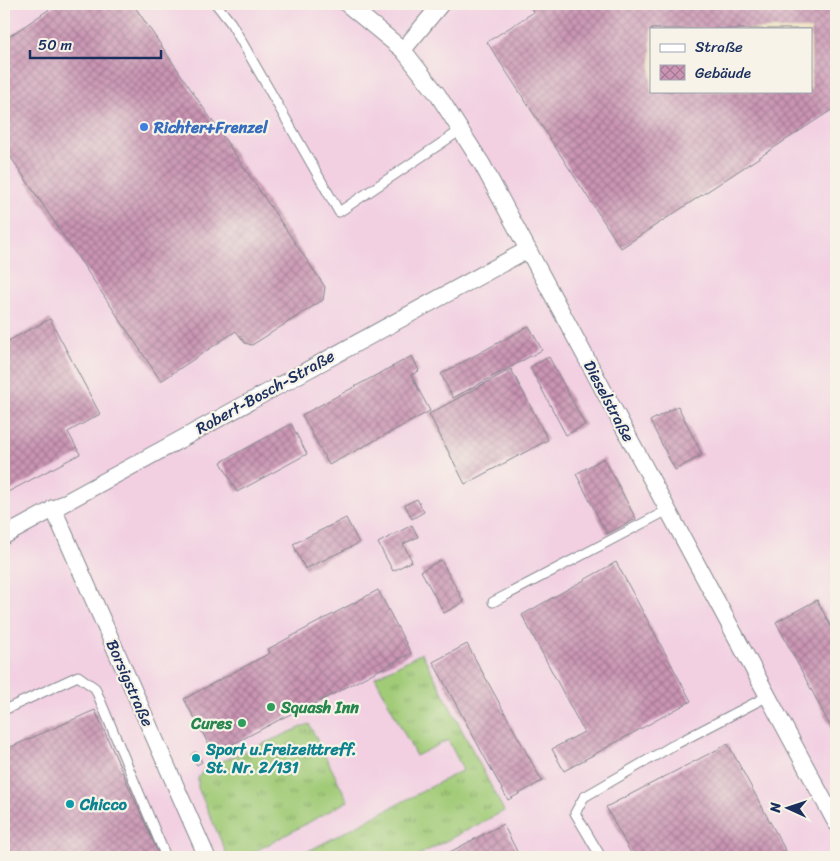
<svg xmlns="http://www.w3.org/2000/svg" width="840" height="861" font-family="Sriracha,sans-serif">
<style>
.built{fill:#f2d0e2;fill-rule:evenodd}
.grass{fill:url(#grass-tufts);stroke:#5e7d6a}
.building{fill:url(#building-cross-hatch);fill-rule:evenodd}
.lines{fill:none;stroke-linecap:round;stroke-linejoin:round}
.service-casing{stroke:#84878e;stroke-width:11}
.minor-casing{stroke:#84878e;stroke-width:18}
.service{stroke:#fff;stroke-width:9}
.minor{stroke:#fff;stroke-width:16}
.shop-dot{fill:#3f7fe0;stroke:#f7f3e8;stroke-width:2}
.leisure-dot{fill:#2e9e5b;stroke:#f7f3e8;stroke-width:2}
.culture-dot{fill:#0f9aa8;stroke:#f7f3e8;stroke-width:2}
.labels{text-anchor:middle;dominant-baseline:central;stroke-width:4.5;stroke-linejoin:round;paint-order:stroke}
.shop-label{font-size:16px;font-weight:bold;fill:#366cbe;stroke:#f7f3e8;text-anchor:start}
.street-label{font-size:16px;fill:#1b2f5e;stroke:#f7f3e8}
.leisure-label{font-size:16px;font-weight:bold;fill:#27864d;stroke:#f7f3e8;text-anchor:start}
.culture-label{font-size:16px;font-weight:bold;fill:#0d838f;stroke:#f7f3e8;text-anchor:start}
</style>
<defs>
<pattern id="grass-tufts" width="24" height="20" patternUnits="userSpaceOnUse" patternTransform="scale(1.25)"><rect width="24" height="20" fill="#a1cb77"/><path d="M3 7l-1-3M5 7V3M7 7l1-3M15 17l-1-3M17 17v-4M19 17l1-3" fill="none" stroke="#82a565"/></pattern>
<pattern id="building-cross-hatch" width="8" height="8" patternUnits="userSpaceOnUse" patternTransform="scale(1.25)"><rect width="8" height="8" fill="#ca94b2"/><path d="M0 0l8 8M0 8l8-8" fill="none" stroke="#a37994"/></pattern>
</defs>
<rect width="100%" height="100%" fill="#f7f3e8"/>
<filter id="ink" filterUnits="userSpaceOnUse"><feTurbulence type="fractalNoise" baseFrequency=".02" numOctaves="2"/><feDisplacementMap in="SourceGraphic" scale="10" xChannelSelector="R" yChannelSelector="G"/><feConvolveMatrix kernelMatrix="1 2 1 2 8 2 1 2 1" color-interpolation-filters="sRGB"/></filter>
<filter id="wash" filterUnits="userSpaceOnUse"><feTurbulence type="fractalNoise" baseFrequency=".0096" numOctaves="4" result="noise"/><feDisplacementMap in="SourceGraphic" scale="20" xChannelSelector="R" yChannelSelector="G"/><feGaussianBlur stdDeviation="1.12" result="paint"/><feColorMatrix in="noise" values="0 0 0 0 0 0 0 0 0 0 0 0 0 0 0 0 0 1.4 0 .05"/><feComposite in="paint" operator="in"/></filter>
<g filter="url(#wash)">
<rect width="100%" height="100%" fill="#ecdfbd"/>
<path class="built" d="M4 4H836V857H4ZM651 29H811V91H651Z"/>
<g class="grass">
<polygon points="422,653 504,811 415,857 297,857 463,770 448,740 416,756 375,677"/>
<polygon points="309,724 348,801 245,857 228,857 198,788 198,778 204,769"/>
</g>
<g id="blocks">
<g class="building">
<polygon points="57,4 133,4 325,287 323,300 252,345 245,343 236,331 161,381 4,147 4,40"/>
<path d="M528 4H836V107L621 248 487 42 534 12ZM651 29H811V91H651Z"/>
<polygon points="50,319 100,414 68,432 80,454 4,494 4,343"/>
<polygon points="529,326 542,350 453,398 441,374"/>
<polygon points="412,356 419,371 411,375 430,411 329,465 302,415"/>
<polygon points="549,357 585,425 566,435 530,367"/>
<polygon points="511,369 548,440 465,484 429,414"/>
<polygon points="678,406 702,455 675,470 650,421"/>
<polygon points="291,424 307,454 237,492 221,462"/>
<polygon points="604,458 636,519 607,534 576,474"/>
<polygon points="417,499 424,512 412,519 405,505"/>
<polygon points="346,518 359,543 305,569 293,544"/>
<polygon points="412,525 418,537 403,544 412,561 393,571 378,543"/>
<polygon points="441,560 464,602 444,613 421,571"/>
<polygon points="616,562 691,701 564,771 552,749 584,732 522,615"/>
<polygon points="378,590 411,653 301,711 300,709 214,754 184,699 270,653 268,649"/>
<polygon points="817,600 836,636 836,737 776,622"/>
<polygon points="467,644 542,781 508,800 433,662"/>
<polygon points="95,710 160,857 4,857 4,750"/>
<polygon points="728,744 789,857 633,857 606,807"/>
<polygon points="196,752 202,762 197,765 191,755"/>
<polygon points="503,824 520,857 448,857 446,854"/>
</g>
</g>
</g>
<g filter="url(#ink)">
<use href="#blocks" fill-opacity="0" stroke="#84878e" stroke-width="1"/>
<g class="lines">
<g class="service-casing">
<g id="service">
<polyline points="216,4 231,23 339,212 461,130"/>
<polyline points="493,602 668,510"/>
<polyline points="4,710 78,676 95,688 166,857"/>
<polyline points="601,857 575,813 584,797 672,746 768,696"/>
</g>
</g>
<g class="minor-casing">
<g id="minor">
<polyline points="347,4 403,50 438,95 482,164 836,823"/>
<polyline points="403,50 441,4"/>
<polyline points="53,508 207,857"/>
<polyline points="4,536 527,250"/>
</g>
</g>
<use href="#service" class="service"/>
<use href="#minor" class="minor"/>
</g>
</g>
<circle class="shop-dot" cx="144" cy="127" r="5"/>
<g class="leisure-dot">
<circle cx="271" cy="707" r="5"/>
<circle cx="242" cy="723" r="5"/>
</g>
<g class="culture-dot">
<circle cx="196" cy="758" r="5"/>
<circle cx="70" cy="804" r="5"/>
</g>
<g class="labels">
<g class="shop-label">
<text x="154" y="127">Richter+Frenzel</text>
</g>
<g class="street-label">
<text transform="translate(265 392) rotate(-29)">Robert-Bosch-Straße</text>
<text transform="translate(609 401) rotate(62)">Dieselstraße</text>
<text transform="translate(130 683) rotate(66)">Borsigstraße</text>
</g>
<g class="leisure-label">
<text x="281" y="707">Squash Inn</text>
<text x="232" y="723" text-anchor="end">Cures</text>
</g>
<g class="culture-label">
<text x="206" y="749">Sport u.Freizeittreff.<tspan x="206" dy="18">St. Nr. 2/131</tspan></text>
<text x="80" y="804">Chicco</text>
</g>
</g>
<rect width="840" height="861" fill="none" stroke="#f7f3e8" stroke-width="20"/>
<rect x="650" y="28" width="162" height="65" fill="#f7f3e8" stroke="#9fa5b1"/>
<rect x="660" y="44" width="25" height="8" fill="#ffffff" stroke="#9fa5b1"/>
<text x="695" y="52" font-size="15" fill="#1b2f5e">Straße</text>
<rect x="660" y="65" width="25" height="15" fill="url(#building-cross-hatch)" stroke="#9fa5b1"/>
<text x="695" y="78" font-size="15" fill="#1b2f5e">Gebäude</text>
<g transform="translate(788 808) rotate(273)" stroke="#f7f3e8" stroke-width="4" paint-order="stroke">
<path d="M0-4L9 19L0 12L-9 19Z" fill="#1b2f5e"/>
<text y="-8" font-size="14" font-weight="bold" text-anchor="middle" fill="#1b2f5e">N</text>
</g>
<path d="M30 50v8h131v-8" fill="none" stroke="#1b2f5e" stroke-width="2.5"/>
<text x="38" y="50" font-size="15" fill="#1b2f5e" stroke="#f7f3e8" stroke-width="4" paint-order="stroke">50 m</text>
</svg>
